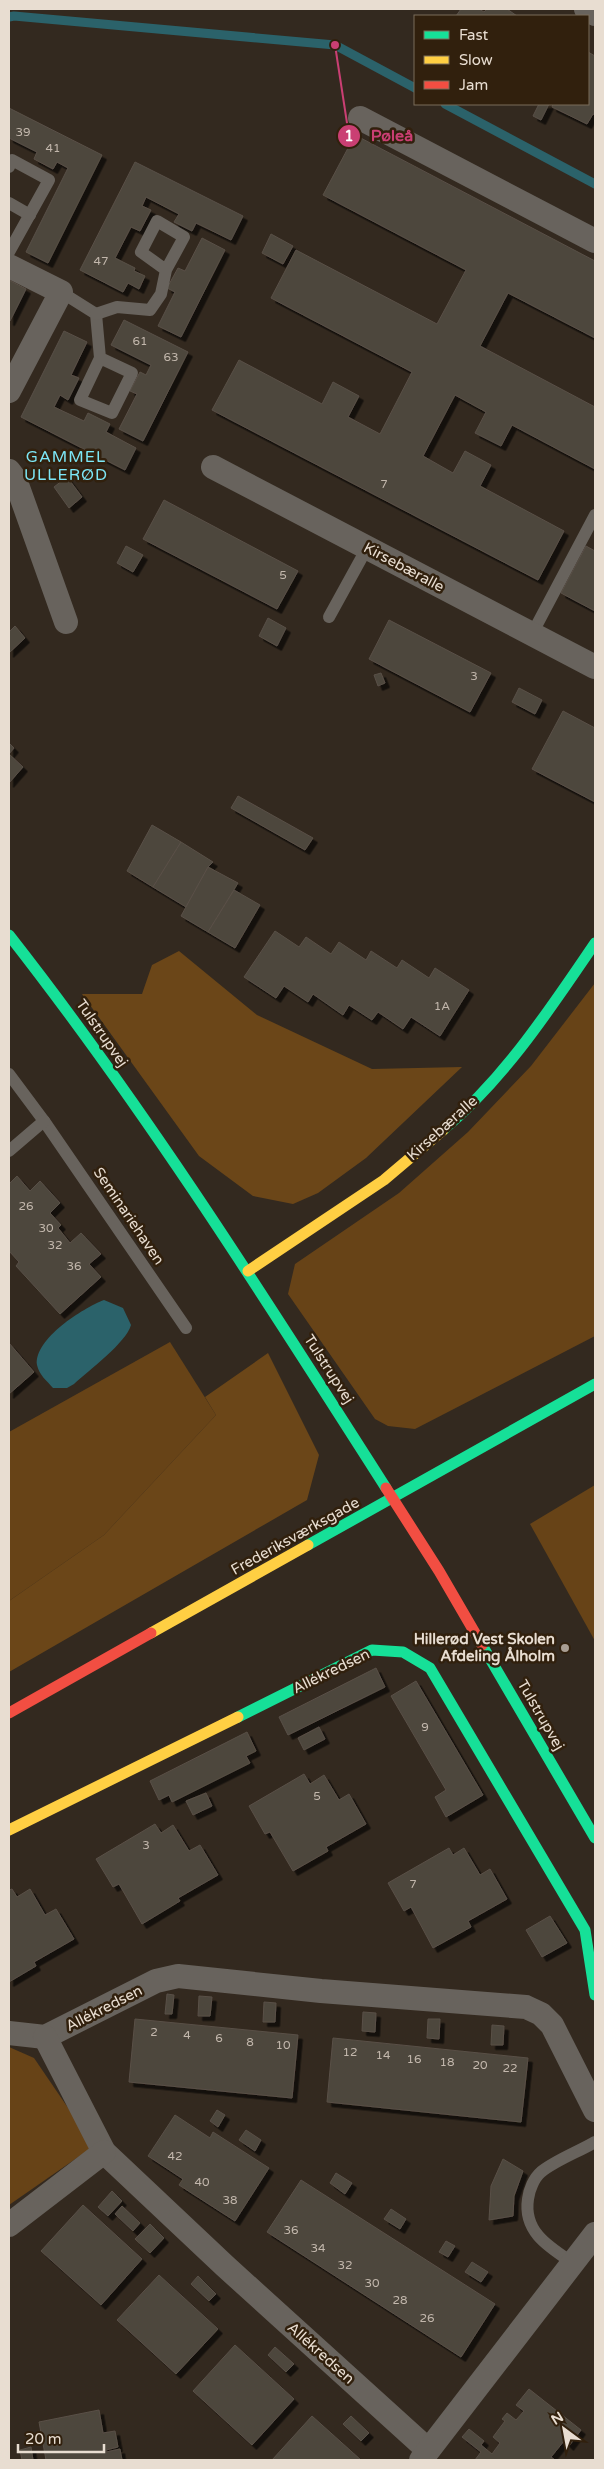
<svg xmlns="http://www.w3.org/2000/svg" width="604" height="2469" font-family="'Varela Round',sans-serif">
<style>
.green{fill:#674317}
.forest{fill:#6b4618}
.water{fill:#2b626a}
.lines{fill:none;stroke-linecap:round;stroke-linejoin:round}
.stream{stroke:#2b626a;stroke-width:9}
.building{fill:#4e463d;stroke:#595047;filter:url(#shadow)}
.lane{stroke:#68635d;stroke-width:12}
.street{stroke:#68635d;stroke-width:24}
.fast{stroke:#16e098;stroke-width:11}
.slow{stroke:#ffcf43;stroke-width:11}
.jam{stroke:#f24e42;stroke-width:11}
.poi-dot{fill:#a99e93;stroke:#31200d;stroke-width:2}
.labels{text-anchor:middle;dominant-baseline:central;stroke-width:5;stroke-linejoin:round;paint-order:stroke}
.number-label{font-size:12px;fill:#c2b7ac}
.street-label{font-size:15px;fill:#e8ddd1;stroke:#31200d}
.poi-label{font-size:15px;font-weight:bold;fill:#e8ddd1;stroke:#31200d;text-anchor:end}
.neighbourhood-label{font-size:16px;letter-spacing:1px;fill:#7de7f7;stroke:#31200d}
.leader{fill:none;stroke:#ca3f73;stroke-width:2}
.callout-dot{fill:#ca3f73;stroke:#31200d;stroke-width:2}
.mark-label{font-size:15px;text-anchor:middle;font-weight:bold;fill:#fff}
.callout-label{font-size:16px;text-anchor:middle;font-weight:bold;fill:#ca3f73;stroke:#31200d;stroke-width:5;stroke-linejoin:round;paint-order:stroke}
</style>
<defs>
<filter id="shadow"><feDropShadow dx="4.5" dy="4.5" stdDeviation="0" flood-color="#0009"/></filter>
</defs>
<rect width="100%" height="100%" fill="#33291f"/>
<g class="green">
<polygon points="595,983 595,1336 415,1429 388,1426 375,1419 288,1294 295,1264 399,1193 468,1132 531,1066"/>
<polygon points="170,1342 216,1415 104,1535 9,1601 9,1432"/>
<polygon points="595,1485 595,1641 530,1524"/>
<polygon points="9,2047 34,2058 94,2146 9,2205"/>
</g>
<g class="forest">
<polygon points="179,951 257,1015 372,1069 462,1067 366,1158 318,1193 293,1204 253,1196 199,1156 82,994 142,994 152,965"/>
<polygon points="268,1353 319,1455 307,1500 9,1672 9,1601 104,1535 216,1415 205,1397"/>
</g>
<path class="water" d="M104 1300 123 1308 131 1325C126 1343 89 1370 74 1384L67 1388H53C47 1381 39 1375 37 1365 34 1339 83 1308 104 1300Z"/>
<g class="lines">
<g class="stream">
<polyline points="9,17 14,16 335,45 415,88"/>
<polyline points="445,104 595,184"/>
</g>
</g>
<g class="building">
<polygon points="461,9 479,9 484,12 487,9 507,9 517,16 456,16"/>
<polygon points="588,52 595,56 595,115 593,114 587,124 552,107 553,104 588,104"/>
<polygon points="539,104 549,104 541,120 533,116"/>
<polygon points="9,108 102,155 48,263 26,252 68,168 57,162 53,169 34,159 37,152 9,138"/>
<polygon points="355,135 595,261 595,338 508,293 480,346 595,407 595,469 512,425 501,446 475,433 486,412 455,395 423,456 453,473 465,451 491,465 480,486 564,531 538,580 212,410 239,360 322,404 333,382 359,396 348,417 380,434 412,372 271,298 296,250 437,324 466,270 323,195"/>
<polygon points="135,162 243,216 231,240 196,223 192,231 174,222 179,214 146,197 142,206 151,210 140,231 131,227 115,258 135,268 134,271 145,276 139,289 128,283 123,292 80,270"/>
<polygon points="271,234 293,246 283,264 262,253"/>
<polygon points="202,238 225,250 181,337 158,326 175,292 167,288 178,268 185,271"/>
<polygon points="9,280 26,289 10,321 9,321"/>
<polygon points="124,320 188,352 143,441 119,429 137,394 130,391 140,372 146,375 151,365 111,345"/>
<polygon points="64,331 87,342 71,375 79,378 68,400 60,395 54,407 84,421 88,413 110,424 106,432 136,448 125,470 21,417"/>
<polygon points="67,477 82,497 69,508 54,487"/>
<polygon points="164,500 298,571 277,609 143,539"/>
<polygon points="126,546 143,555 133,572 117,563"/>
<polygon points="586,546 595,551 595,611 561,593"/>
<polygon points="268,618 286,628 277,646 259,636"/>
<polygon points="389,620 491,673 470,712 369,659"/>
<polygon points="15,626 25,638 9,653 9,632"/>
<polygon points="381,673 385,683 378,686 374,675"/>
<polygon points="519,688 542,700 535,714 512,702"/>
<polygon points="563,711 595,728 595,802 532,769"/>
<polygon points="9,743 14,748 9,754"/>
<polygon points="9,754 23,767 9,783"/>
<polygon points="238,796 313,838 305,850 231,808"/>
<polygon points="152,825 181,842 153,887 127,871"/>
<polygon points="181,842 213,862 208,867 186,907 153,887"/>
<polygon points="208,867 238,883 208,932 181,916"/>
<polygon points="234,890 260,905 235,948 208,932"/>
<polygon points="275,931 299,947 306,937 331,954 339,942 366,960 371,951 397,968 402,960 429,978 435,968 469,990 440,1036 411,1017 403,1029 378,1012 372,1020 349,1005 343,1015 313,994 308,1002 284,986 276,998 244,977"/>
<polygon points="17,1176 30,1191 40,1181 60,1203 50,1213 61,1225 58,1228 70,1243 81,1233 101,1254 89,1264 101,1277 60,1314 16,1266 19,1262 9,1251 9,1184"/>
<polygon points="9,1343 34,1372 9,1394"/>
<polygon points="376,1668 385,1687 288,1735 279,1717"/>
<polygon points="416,1681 483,1795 446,1817 435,1797 446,1790 391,1696"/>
<polygon points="319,1727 325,1739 304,1750 298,1738"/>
<polygon points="247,1732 256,1751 246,1756 250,1763 172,1802 169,1795 159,1800 150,1781"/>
<polygon points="304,1774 310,1784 324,1775 339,1800 349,1794 366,1824 326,1847 328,1851 293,1871 270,1832 265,1834 249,1806"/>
<polygon points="206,1793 212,1806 193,1815 186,1801"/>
<polygon points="155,1824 161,1833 173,1825 189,1851 200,1845 218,1875 178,1898 180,1901 142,1924 119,1884 113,1887 96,1859"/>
<polygon points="449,1848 453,1855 464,1848 480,1875 490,1869 507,1899 468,1921 471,1927 433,1948 411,1907 404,1911 388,1883"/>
<polygon points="12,1889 17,1897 30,1889 45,1915 56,1909 74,1939 34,1962 36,1966 9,1982 9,1890"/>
<polygon points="550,1916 567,1943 542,1957 526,1930"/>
<polygon points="167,1994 174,1995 172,2014 165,2014"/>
<polygon points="199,1996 212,1997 210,2016 198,2016"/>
<polygon points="264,2002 276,2003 275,2022 263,2022"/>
<polygon points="363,2012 376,2013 375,2032 362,2031"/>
<polygon points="135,2019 298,2035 292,2098 129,2082"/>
<polygon points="428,2019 440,2019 439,2039 427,2038"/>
<polygon points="492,2025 504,2026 503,2045 491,2045"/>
<polygon points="333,2038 528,2058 521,2122 327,2102"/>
<polygon points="217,2110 225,2115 218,2127 210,2121"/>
<polygon points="175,2115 210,2138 213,2132 269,2168 235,2221 179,2185 183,2179 148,2156"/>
<polygon points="246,2130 261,2140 255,2151 239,2140"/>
<polygon points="503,2159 523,2171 514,2196 513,2216 489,2220 491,2186"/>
<polygon points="336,2173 352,2183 345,2194 330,2183"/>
<polygon points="301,2180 495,2304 461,2357 267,2232"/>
<polygon points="112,2191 122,2201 108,2216 98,2207"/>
<polygon points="83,2205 142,2259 101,2305 41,2251"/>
<polygon points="122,2206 140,2223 133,2231 115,2214"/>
<polygon points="391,2209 406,2219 400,2229 384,2219"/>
<polygon points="150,2224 164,2238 150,2253 135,2239"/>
<polygon points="446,2241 455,2246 448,2257 439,2252"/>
<polygon points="472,2262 488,2272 481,2282 465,2272"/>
<polygon points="159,2275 218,2329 176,2374 117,2320"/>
<polygon points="198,2276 216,2294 209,2301 191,2284"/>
<polygon points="235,2345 294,2399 252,2445 193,2391"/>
<polygon points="275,2347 294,2364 286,2372 268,2355"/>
<polygon points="529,2389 581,2430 569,2446 564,2441 551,2457 555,2460 475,2460 481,2452 462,2437 469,2429 484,2441 481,2445 492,2454 500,2443 493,2437 505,2421 502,2419 507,2413 516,2420 524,2411 516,2405"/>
<polygon points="99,2410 103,2433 115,2431 118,2447 106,2450 106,2452 120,2449 122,2460 46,2460 39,2422"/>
<polygon points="312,2416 361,2460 272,2460"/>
<polygon points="351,2416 369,2433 361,2441 343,2424"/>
<polygon points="31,2447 33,2460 22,2460 20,2450"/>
</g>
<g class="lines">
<g class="lane">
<polyline points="9,167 12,160 49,180 9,252"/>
<polyline points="9,203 30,215"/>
<polyline points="61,292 96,314 100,358 132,373 112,413 80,400 100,358"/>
<polyline points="96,314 117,307 150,310 161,294 166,270 141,252 157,221 184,237 166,270"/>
<polyline points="329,617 367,548"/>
<polyline points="532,634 595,515"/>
<polyline points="9,1074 44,1121 186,1328"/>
<polyline points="9,1151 44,1121"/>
<path d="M573 2263C549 2247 523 2232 528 2199 529 2190 534 2178 541 2172 556 2160 578 2152 595 2142"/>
</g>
<g class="street">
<polyline points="586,9 595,14"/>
<polyline points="360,118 595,241"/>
<polyline points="9,266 61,292 9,391"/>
<polyline points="213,467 595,667"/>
<polyline points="9,471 15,479 66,622"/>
<polyline points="9,2033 45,2037 156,1981 178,1976 321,1991 526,2007 541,2014 552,2025 595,2110"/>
<polyline points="45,2037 104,2152 225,2266 428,2450"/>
<polyline points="9,2225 104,2152"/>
<polyline points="421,2460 595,2234"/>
</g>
<g class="fast">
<path d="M9 935C147 1111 266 1300 386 1488"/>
<path d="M443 1130C505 1078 550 1009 595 943"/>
<polyline points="308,1545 595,1384"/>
<polyline points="482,1645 595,1838"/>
<polyline points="238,1717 372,1650 403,1652 430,1668 585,1930 595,1995"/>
</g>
<g class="slow">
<polyline points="248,1271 384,1180 443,1130"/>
<polyline points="151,1633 308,1545"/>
<polyline points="9,1830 238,1717"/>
</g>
<g class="jam">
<polyline points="386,1488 439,1571 482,1645"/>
<polyline points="9,1713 151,1633"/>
</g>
</g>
<circle class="poi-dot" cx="565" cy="1648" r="5"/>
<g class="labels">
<g class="number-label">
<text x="23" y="132">39</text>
<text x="53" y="148">41</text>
<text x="101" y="261">47</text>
<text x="140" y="341">61</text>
<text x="171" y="357">63</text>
<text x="384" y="484">7</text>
<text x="283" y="575">5</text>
<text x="474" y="676">3</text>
<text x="442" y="1006">1A</text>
<text x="26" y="1206">26</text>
<text x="46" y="1228">30</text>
<text x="55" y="1245">32</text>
<text x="74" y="1266">36</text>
<text x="425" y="1727">9</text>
<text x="317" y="1796">5</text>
<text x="146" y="1845">3</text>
<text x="413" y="1884">7</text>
<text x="154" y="2032">2</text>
<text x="187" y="2035">4</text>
<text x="219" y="2038">6</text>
<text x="250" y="2042">8</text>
<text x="283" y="2045">10</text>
<text x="350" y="2052">12</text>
<text x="383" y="2055">14</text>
<text x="414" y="2059">16</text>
<text x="447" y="2062">18</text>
<text x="480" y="2065">20</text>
<text x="510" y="2068">22</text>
<text x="175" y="2156">42</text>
<text x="202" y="2182">40</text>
<text x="230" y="2200">38</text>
<text x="291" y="2230">36</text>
<text x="318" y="2248">34</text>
<text x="345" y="2265">32</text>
<text x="372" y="2283">30</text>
<text x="400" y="2300">28</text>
<text x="427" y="2318">26</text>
</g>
<g class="street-label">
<text transform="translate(404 567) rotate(28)">Kirsebæralle</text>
<text transform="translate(102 1033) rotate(55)">Tulstrupvej</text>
<text transform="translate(442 1128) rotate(-42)">Kirsebæralle</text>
<text transform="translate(129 1216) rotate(56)">Seminariehaven</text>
<text transform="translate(329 1369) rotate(57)">Tulstrupvej</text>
<text transform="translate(295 1536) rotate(-29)">Frederiksværksgade</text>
<text transform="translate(331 1671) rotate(-26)">Allékredsen</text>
<text transform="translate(541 1715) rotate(60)">Tulstrupvej</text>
<text transform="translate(104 2008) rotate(-27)">Allékredsen</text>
<text transform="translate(321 2353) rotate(42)">Allékredsen</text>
</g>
<g class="poi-label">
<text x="555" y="1639">Hillerød Vest Skolen<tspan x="555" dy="17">Afdeling Ålholm</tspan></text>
</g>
<g class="neighbourhood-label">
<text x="66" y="457">GAMMEL<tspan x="66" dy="18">ULLERØD</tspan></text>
</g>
</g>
<path class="leader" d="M335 45L349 136"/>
<g class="callout-dot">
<circle cx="335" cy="45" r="5"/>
<circle cx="349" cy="136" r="12"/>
</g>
<g class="mark-label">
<text x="349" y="141">1</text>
</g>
<g class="callout-label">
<text x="392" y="141">Pøleå</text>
</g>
<rect width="604" height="2469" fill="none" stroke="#e8ddd1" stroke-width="20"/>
<rect x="414" y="15" width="175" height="90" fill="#31200d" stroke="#7a6c5b"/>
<rect x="424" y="31" width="25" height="8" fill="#16e098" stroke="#7a6c5b"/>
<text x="459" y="40" font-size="15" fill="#e8ddd1">Fast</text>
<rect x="424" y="56" width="25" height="8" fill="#ffcf43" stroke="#7a6c5b"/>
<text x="459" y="65" font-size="15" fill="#e8ddd1">Slow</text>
<rect x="424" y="81" width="25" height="8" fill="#f24e42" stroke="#7a6c5b"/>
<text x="459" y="90" font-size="15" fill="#e8ddd1">Jam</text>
<g transform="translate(564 2429) rotate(328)" stroke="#31200d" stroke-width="4" paint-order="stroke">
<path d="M0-4L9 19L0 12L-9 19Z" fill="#e8ddd1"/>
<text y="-8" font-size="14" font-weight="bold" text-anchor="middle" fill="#e8ddd1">N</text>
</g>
<path d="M18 2444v8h86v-8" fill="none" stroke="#e8ddd1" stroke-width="2.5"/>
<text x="25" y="2444" font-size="15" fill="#e8ddd1" stroke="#31200d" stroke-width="4" paint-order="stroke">20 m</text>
</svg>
